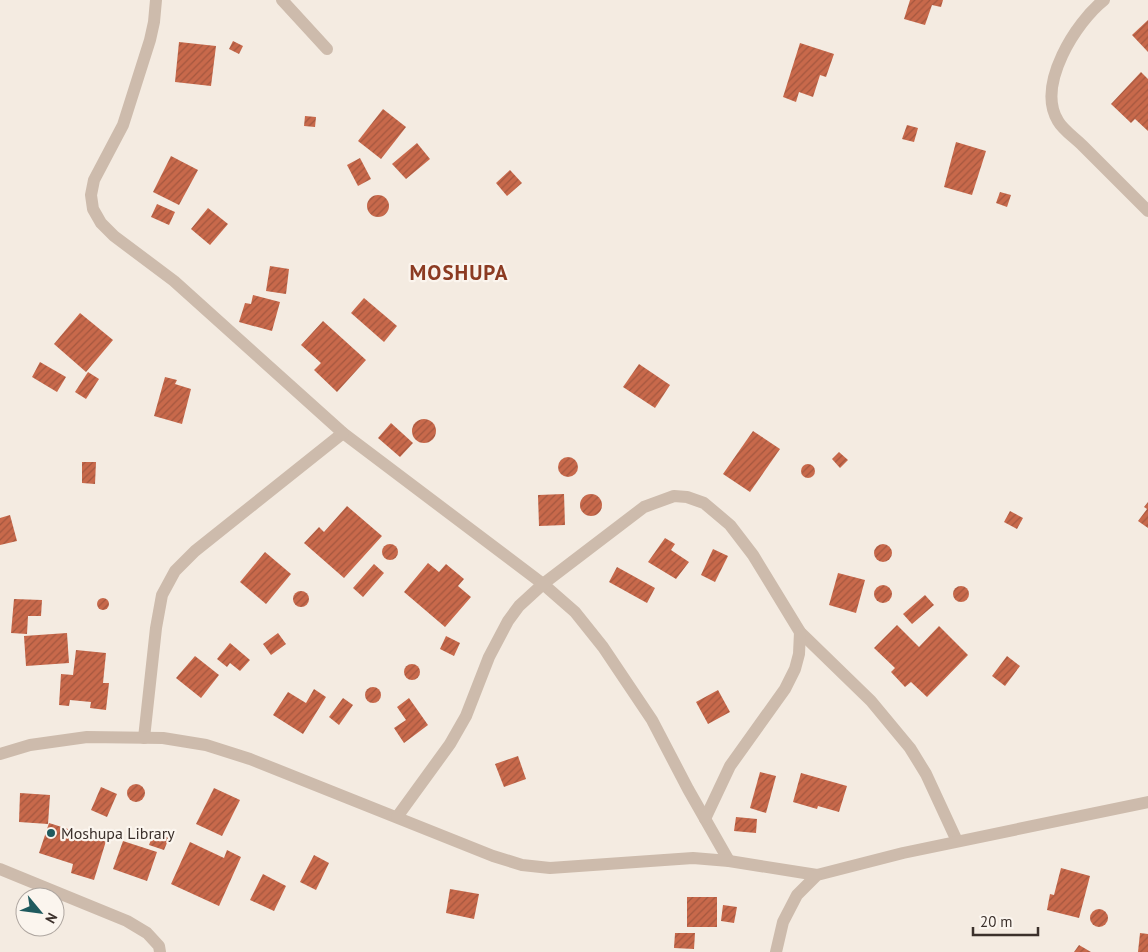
<svg xmlns="http://www.w3.org/2000/svg" width="1148" height="952" font-family="'PT Sans',sans-serif">
<style>
.building{fill:url(#building-hatch)}
.lines{fill:none;stroke-linecap:round;stroke-linejoin:round}
.minor{stroke:#cdbbac;stroke-width:12}
.poi-dot{fill:#1f5a5e;stroke:#fbf5ee;stroke-width:2}
.labels{text-anchor:middle;dominant-baseline:central;stroke-width:4.5;stroke-linejoin:round;paint-order:stroke}
.poi-label{font-size:16px;fill:#3b302b;stroke:#fbf5ee;text-anchor:start}
.district-label{font-size:21px;font-weight:bold;letter-spacing:1px;fill:#8c3b22;stroke:#fbf5ee}
</style>
<defs>
<pattern id="building-hatch" width="6" height="6" patternUnits="userSpaceOnUse" patternTransform="scale(1.25)"><rect width="6" height="6" fill="#c8694b"/><path d="M-1 1l2-2M0 6l6-6M5 7l2-2" fill="none" stroke="#a4573f"/></pattern>
</defs>
<rect width="100%" height="100%" fill="#f4ebe1"/>
<g class="building">
<polygon points="910,0 943,0 941,7 932,5 925,25 904,19"/>
<polygon points="1148,20 1148,52 1132,35"/>
<polygon points="233,41 243,46 239,54 229,49"/>
<polygon points="179,42 216,46 211,86 175,82"/>
<polygon points="800,43 834,54 826,77 820,75 813,97 799,92 796,102 783,97"/>
<polygon points="1141,72 1148,79 1148,131 1135,119 1131,123 1111,104"/>
<polygon points="383,109 406,127 381,159 358,141"/>
<polygon points="305,116 316,117 315,127 304,126"/>
<polygon points="907,125 918,128 914,142 902,139"/>
<polygon points="956,142 986,151 972,195 944,187"/>
<polygon points="417,143 430,159 406,179 392,164"/>
<polygon points="171,156 198,170 179,205 153,192"/>
<polygon points="360,158 371,179 358,186 347,165"/>
<polygon points="510,170 522,183 507,196 496,183"/>
<polygon points="1000,192 1011,195 1007,207 996,203"/>
<circle cx="378" cy="206" r="11"/>
<polygon points="157,204 175,212 169,225 151,217"/>
<polygon points="208,208 228,224 210,245 191,229"/>
<polygon points="270,266 289,269 286,294 266,291"/>
<polygon points="253,295 280,302 272,331 239,322 245,303 251,304"/>
<polygon points="364,298 397,326 384,342 351,313"/>
<polygon points="80,313 113,340 86,372 54,344"/>
<polygon points="323,321 366,360 337,392 314,370 321,363 301,345"/>
<polygon points="40,362 66,377 57,392 32,377"/>
<polygon points="639,364 670,385 655,408 623,387"/>
<polygon points="88,372 99,379 86,399 75,392"/>
<polygon points="165,377 177,380 175,384 191,389 182,424 154,416"/>
<circle cx="424" cy="431" r="12"/>
<polygon points="391,423 413,443 400,457 378,438"/>
<polygon points="753,431 780,449 750,492 723,474"/>
<polygon points="839,452 848,460 840,468 832,459"/>
<circle cx="568" cy="467" r="10"/>
<polygon points="82,462 96,462 95,484 82,483"/>
<circle cx="808" cy="471" r="7"/>
<polygon points="564,494 565,525 539,526 538,495"/>
<circle cx="591" cy="505" r="11"/>
<polygon points="1148,502 1148,528 1138,521 1147,509 1144,507"/>
<polygon points="347,506 382,536 344,578 304,543 319,527 324,532"/>
<polygon points="1010,511 1023,518 1017,529 1004,522"/>
<polygon points="10,515 17,541 0,545 0,518"/>
<polygon points="665,538 675,544 671,550 689,562 676,579 648,562"/>
<circle cx="390" cy="552" r="8"/>
<circle cx="883" cy="553" r="9"/>
<polygon points="713,549 728,556 715,582 701,575"/>
<polygon points="265,552 291,574 266,604 240,582"/>
<polygon points="428,563 439,572 446,564 464,579 458,586 471,597 445,627 404,592"/>
<polygon points="374,564 384,573 363,597 353,588"/>
<polygon points="617,567 655,588 647,603 609,582"/>
<polygon points="838,573 865,580 856,613 829,605"/>
<circle cx="883" cy="594" r="9"/>
<circle cx="961" cy="594" r="8"/>
<circle cx="301" cy="599" r="8"/>
<polygon points="925,595 934,605 912,624 903,614"/>
<circle cx="103" cy="604" r="6"/>
<polygon points="14,599 42,600 41,616 28,616 27,634 11,633"/>
<polygon points="897,625 919,647 939,626 968,655 927,697 911,682 905,687 891,672 895,668 874,648"/>
<polygon points="67,633 69,663 26,666 24,636"/>
<polygon points="278,633 286,644 271,655 263,644"/>
<polygon points="446,636 460,643 454,656 440,649"/>
<polygon points="230,643 250,660 240,671 230,663 227,667 217,659"/>
<polygon points="76,650 106,653 103,683 109,683 106,710 90,708 91,702 70,700 69,706 59,705 61,674 73,675"/>
<polygon points="195,656 219,675 201,698 176,678"/>
<polygon points="1007,656 1020,666 1005,686 992,676"/>
<circle cx="412" cy="672" r="8"/>
<circle cx="373" cy="695" r="8"/>
<polygon points="314,689 326,697 303,734 273,715 288,692 306,703"/>
<polygon points="718,690 730,712 708,724 696,702"/>
<polygon points="343,698 353,705 339,725 329,717"/>
<polygon points="409,698 428,725 404,743 394,728 406,720 397,707"/>
<polygon points="518,756 526,779 504,787 495,764"/>
<polygon points="760,772 776,776 766,813 750,808"/>
<polygon points="801,773 847,786 839,812 818,806 817,809 793,802"/>
<circle cx="136" cy="793" r="9"/>
<polygon points="101,787 117,794 107,817 91,810"/>
<polygon points="214,788 240,800 222,836 196,824"/>
<polygon points="20,793 50,795 48,824 19,822"/>
<polygon points="736,817 757,819 756,833 734,831"/>
<polygon points="49,823 106,841 94,880 71,873 73,864 39,853"/>
<polygon points="154,832 169,838 164,850 149,845"/>
<polygon points="123,841 157,852 147,881 113,869"/>
<polygon points="190,842 224,858 227,850 241,857 219,906 171,884"/>
<polygon points="314,855 329,863 316,890 300,882"/>
<polygon points="1061,868 1090,876 1079,918 1047,910 1050,894 1054,895"/>
<polygon points="263,874 286,886 274,911 250,900"/>
<polygon points="450,889 479,894 474,919 446,913"/>
<rect x="687" y="897" width="30" height="30"/>
<polygon points="723,905 737,907 734,923 721,921"/>
<circle cx="1099" cy="918" r="9"/>
<polygon points="675,933 695,933 694,949 674,948"/>
<polygon points="1140,933 1148,934 1148,952 1138,952"/>
<polygon points="1079,945 1091,952 1074,952"/>
</g>
<g class="lines">
<g class="minor">
<polyline points="156,0 154,22 150,40 123,125 94,180 91,195 93,209 101,223 114,236 174,281 343,433 543,584 575,612 603,647 652,720 688,789 729,861"/>
<polyline points="282,0 327,49"/>
<path d="M1104 0C1076 22 1036 85 1058 121 1063 130 1075 138 1083 146 1104 167 1126 189 1148 211"/>
<polyline points="144,738 156,628 162,595 175,571 195,551 343,433"/>
<polyline points="0,754 30,745 87,737 163,738 206,745 250,759 493,856 522,865 550,868 693,858 729,861 817,875"/>
<polyline points="397,817 450,744 466,716 489,657 508,621 519,606 543,584 644,507 674,496 687,497 704,503 730,525 753,555 800,632 871,701 910,748 926,774 957,841"/>
<polyline points="705,819 730,766 785,689 795,669 799,654 800,632"/>
<polyline points="0,869 127,921 147,933 159,946 160,952"/>
<polyline points="776,952 783,922 797,895 817,875 903,853 1148,802"/>
</g>
</g>
<circle class="poi-dot" cx="51" cy="833" r="5"/>
<g class="labels">
<g class="poi-label">
<text x="61" y="833">Moshupa Library</text>
</g>
<g class="district-label">
<text x="459" y="272">MOSHUPA</text>
</g>
</g>
<g transform="translate(40 912) rotate(119)"><circle r="24" fill="#fbf5ee" stroke="#aea6a0"/>
<path d="M0-4L9 19L0 12L-9 19Z" fill="#1f5a5e"/>
<text y="-8" font-size="14" font-weight="bold" text-anchor="middle" fill="#3b302b">N</text>
</g>
<path d="M973 927v8h65v-8" fill="none" stroke="#3b302b" stroke-width="2.5"/>
<text x="980" y="927" font-size="15" fill="#3b302b" stroke="#fbf5ee" stroke-width="4" paint-order="stroke">20 m</text>
</svg>
